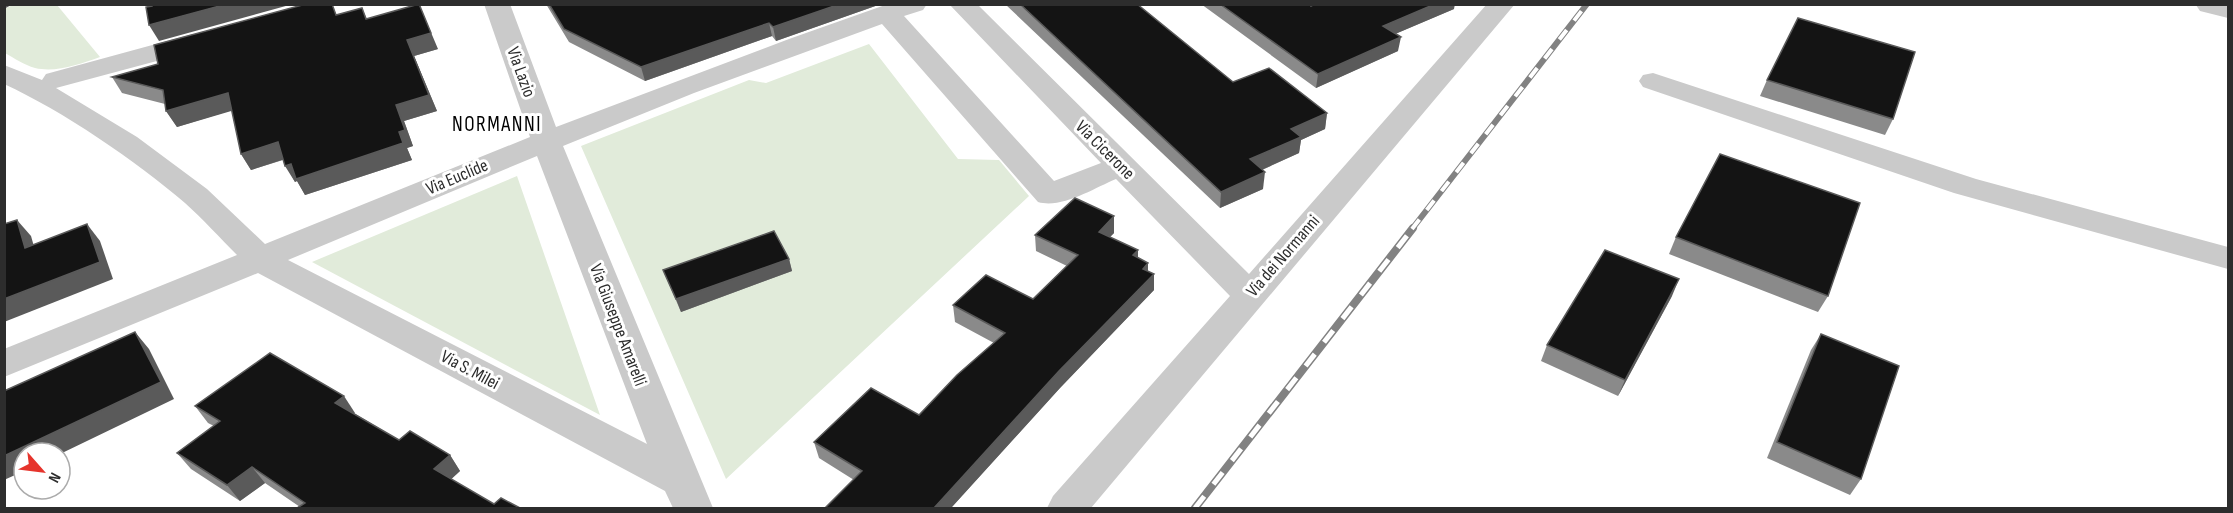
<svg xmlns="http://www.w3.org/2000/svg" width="2233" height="513" font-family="'Sofia Sans Condensed',sans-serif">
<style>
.green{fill:#e1ebda}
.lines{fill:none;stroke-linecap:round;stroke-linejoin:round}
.minor{fill:#cacaca;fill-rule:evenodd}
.rail-far1-casing{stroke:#828282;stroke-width:6}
.rail-casing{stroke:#828282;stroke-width:8}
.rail-far1{stroke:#fff;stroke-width:4;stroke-dasharray:12;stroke-linecap:butt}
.rail{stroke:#fff;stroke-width:5;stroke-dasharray:15;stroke-linecap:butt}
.wall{fill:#8a8a8a}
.shaded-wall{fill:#5a5a5a}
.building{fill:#141414;stroke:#5a5a5a;stroke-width:1.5}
.labels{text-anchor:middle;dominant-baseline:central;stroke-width:6;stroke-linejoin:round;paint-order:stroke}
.street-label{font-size:18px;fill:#2d2d2d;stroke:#fff}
.quarter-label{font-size:21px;letter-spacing:1.5px;fill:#000;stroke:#fff}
</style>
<rect width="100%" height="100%" fill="#fff"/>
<g class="green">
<path d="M13 5H57L100 57C80 64 56 73 35 68 24 65 14 58 5 53L4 9Z"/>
<polygon points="869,44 958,159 999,160 1029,196 726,479 581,146 749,80 766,83"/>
<polygon points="517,176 600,415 312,262"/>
</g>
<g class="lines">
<g class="minor">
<path d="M484 4H510L556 127 789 39 888 4H927L923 10 904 16 1054 181 1101 163 949 4H977L1249 274 1487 4H1515L1091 508H1047L1053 496 1230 296 1116 179C1094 188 1062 209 1038 202L882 24 694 93 563 146 713 508H673L665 491 258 273 4 377V349L237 255C220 238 203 219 185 203 136 161 63 111 4 84V65L42 80 46 74 189 35 199 33 209 35 213 41 209 47 56 88 137 137 207 189 265 244 530 137ZM537 156 647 444 288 260Z"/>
<polygon points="2228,4 2228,18 2200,11 2196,5"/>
<polygon points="1653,73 1976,179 2228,247 2228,269 1954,193 1643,87 1639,81 1643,75"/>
</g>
<g class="rail-far1-casing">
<polyline id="rail-far1" points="1412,229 1587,4"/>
</g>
<g class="rail-casing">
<polyline id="rail" points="1195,508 1413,228"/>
</g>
<use href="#rail-far1" class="rail-far1"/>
<use href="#rail" class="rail"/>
</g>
<g class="wall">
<polygon points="546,4 881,4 776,41 772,36 645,81 569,42"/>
<polygon points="1005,4 1137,4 1233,82 1327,113 1325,129 1301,140 1299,153 1262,170 1263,189 1220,208"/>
<polygon points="1201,4 1309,4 1311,6 1454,9 1395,34 1398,51 1316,88"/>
<polygon points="362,8 367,19 438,49 414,56 437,111 404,121 413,146 407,148 412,160 305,195 297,181 295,182 283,160 251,170 241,154 232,110 177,127 166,111 165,104 122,93 112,77"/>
<polygon points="1767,80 1893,119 1885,135 1760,96"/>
<polygon points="1114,233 1110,237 1138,250 1138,258 1148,271 1154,290 1060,388 951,508 825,508 854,480 819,458 814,442 919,415 994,343 955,322 953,305 1033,299 1067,266 1036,251 1035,235"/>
<polygon points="1676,237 1828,296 1818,312 1669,254"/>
<polygon points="789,259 792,271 681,312 663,270"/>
<polygon points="1672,296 1618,396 1541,361 1547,345"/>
<polygon points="1821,334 1861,479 1850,495 1767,458 1811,350"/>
<polygon points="195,406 355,413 354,413 399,440 450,455 460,471 451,479 494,504 520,508 300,507 265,483 240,501 191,469 177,453 214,426 208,423"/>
</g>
<g class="shaded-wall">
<polygon points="4,4 13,4 4,9"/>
<polygon points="227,4 293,4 159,41 149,25"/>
<polygon points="419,4 438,49 414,56 437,111 404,121 413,146 407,148 412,160 305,195 297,181 295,182 285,166 399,132 396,105 407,40"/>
<polygon points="840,4 881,4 776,41 773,27"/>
<polygon points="1435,4 1455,4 1454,9 1381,40 1383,26"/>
<polygon points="769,23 772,36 645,81 641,67"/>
<polygon points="1401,37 1398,51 1316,88 1318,74"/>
<polygon points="228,93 238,109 177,127 166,111"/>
<polygon points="1327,113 1325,129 1301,140 1299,153 1248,176 1250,159 1291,129"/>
<polygon points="278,142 288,158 251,170 241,154"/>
<polygon points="1265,172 1263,189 1220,208 1221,192"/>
<polygon points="1114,216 1114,233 1099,248 1099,232"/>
<polygon points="17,220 31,236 39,264 25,248"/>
<polygon points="87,224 100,241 113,279 4,322 4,299"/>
<polygon points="1138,250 1138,267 1133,255"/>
<polygon points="789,259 792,271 681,312 676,299"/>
<polygon points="1148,263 1148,279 1143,269"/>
<polygon points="1154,274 1154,290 1060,388 951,508 934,508 1059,371"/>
<polygon points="1679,279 1672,296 1618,396 1625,380"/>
<polygon points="135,332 149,349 174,399 60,454 24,453 24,471 4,480 4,456"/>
<polygon points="344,396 355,413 346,419 335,403"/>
<polygon points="450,455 460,471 445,485 434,469"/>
<polygon points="252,467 265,483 240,501 227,485"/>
</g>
<g class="building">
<polygon points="152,4 227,4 149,25 146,7 152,6"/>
<polygon points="306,4 332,4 336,15 362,8 366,19 419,4 431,33 407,40 429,95 396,105 405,130 399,132 403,143 296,179 291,164 285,166 278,142 241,154 228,93 166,111 163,90 112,77 158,64 154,45"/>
<polygon points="549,4 840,4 773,27 769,23 641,67 564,29"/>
<polygon points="1020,4 1137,4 1233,82 1269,68 1327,113 1291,129 1301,137 1250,159 1265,172 1221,192"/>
<polygon points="1220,4 1309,4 1311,6 1315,4 1435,4 1383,26 1401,37 1318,74"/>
<polygon points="1798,18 1915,52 1893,119 1767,80"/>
<polygon points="1720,154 1860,203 1828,296 1676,237"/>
<polygon points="1075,198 1114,216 1099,232 1138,250 1133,255 1148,263 1143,269 1154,274 1059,371 934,508 825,508 862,471 814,442 871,388 919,415 957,375 1005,333 953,305 986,275 1033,299 1078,255 1035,235"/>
<polygon points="17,220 25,248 87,224 100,262 4,299 4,224"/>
<polygon points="774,231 789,259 676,299 663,270"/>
<polygon points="1605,250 1679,279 1625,380 1547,345"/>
<polygon points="135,332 161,382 4,456 4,391"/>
<polygon points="1821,334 1899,366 1861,479 1777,442"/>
<polygon points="270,353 344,396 335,403 399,440 410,431 450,455 434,469 494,504 501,498 520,508 297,508 305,503 252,467 227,485 177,453 220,421 195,406"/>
</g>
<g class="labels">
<g class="street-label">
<text transform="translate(521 72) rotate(70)">Via Lazio</text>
<text transform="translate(1105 150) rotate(45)">Via Cicerone</text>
<text transform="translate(457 177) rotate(-23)">Via Euclide</text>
<text transform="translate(1283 256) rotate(-49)">Via dei Normanni</text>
<text transform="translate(618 325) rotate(69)">Via Giuseppe Amarelli</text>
<text transform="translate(470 370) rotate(28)">Via S. Milei</text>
</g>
<g class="quarter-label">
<text x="497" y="124">NORMANNI</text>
</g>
</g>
<rect width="2233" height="513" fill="none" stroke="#2d2d2d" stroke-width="12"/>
<g transform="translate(42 471) rotate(118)"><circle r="28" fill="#ffffff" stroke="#ababab" stroke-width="1.5"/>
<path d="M0-4.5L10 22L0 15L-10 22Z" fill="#e6342c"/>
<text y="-9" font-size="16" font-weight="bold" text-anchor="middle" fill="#2d2d2d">N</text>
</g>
</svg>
